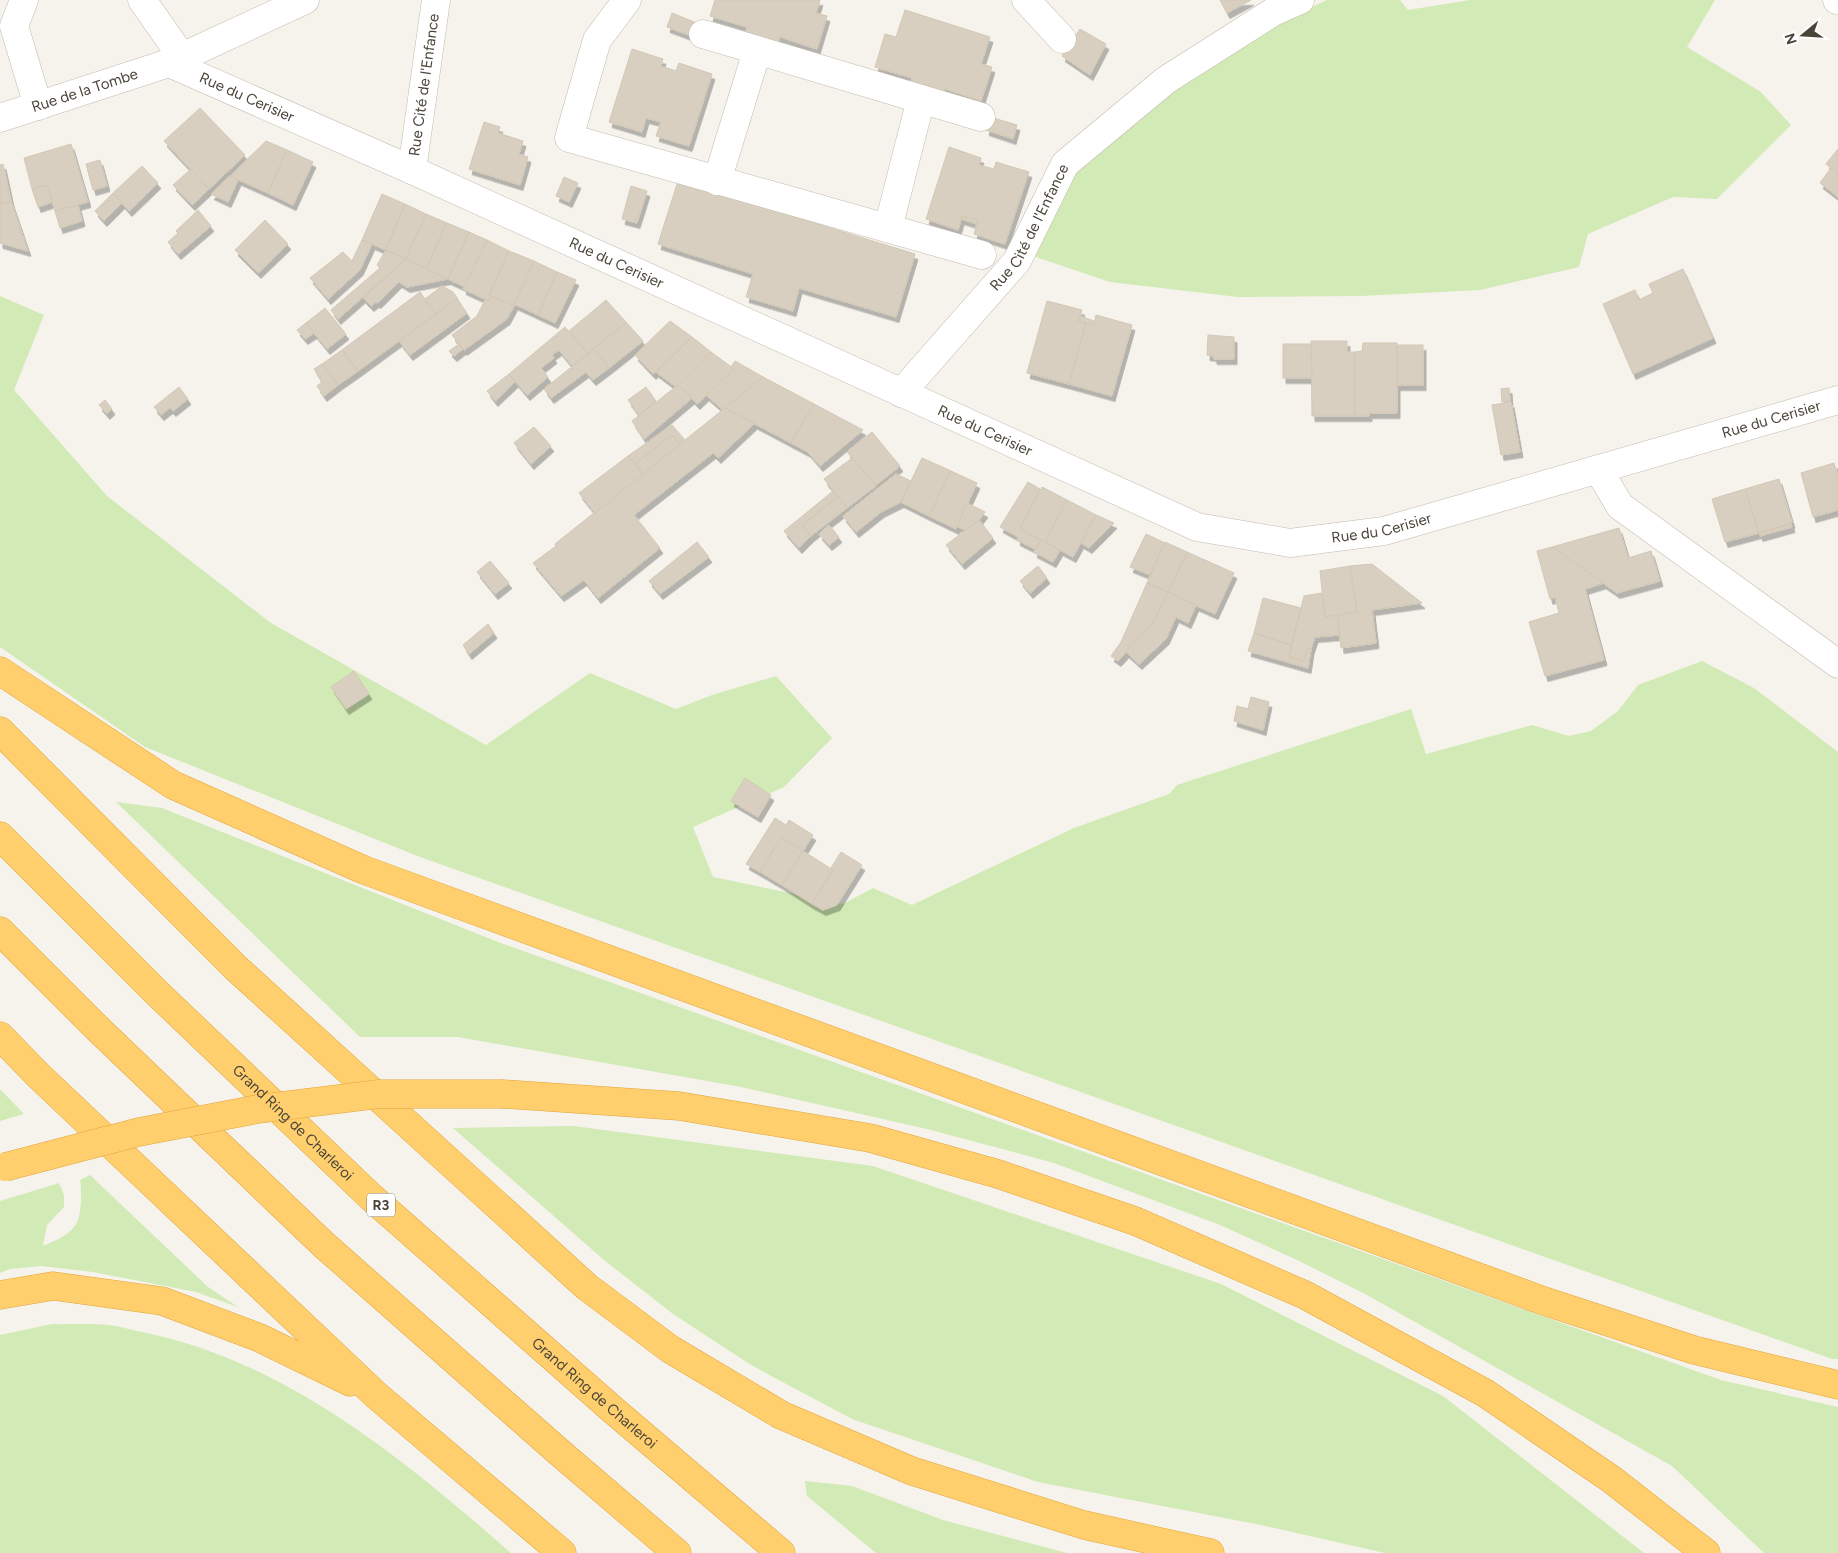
<svg xmlns="http://www.w3.org/2000/svg" width="1838" height="1553" font-family="Figtree,sans-serif">
<style>
.green{fill:#d2eab5}
.building{fill:#d8cfc1;stroke:#d3c7b4;filter:url(#shadow)}
.lines{fill:none;stroke-linecap:round;stroke-linejoin:round}
.minor-casing{stroke:#c2bbae;stroke-width:29}
.highway-casing{stroke:#e0a43c;stroke-width:29}
.minor{stroke:#fff;stroke-width:28}
.highway{stroke:#ffcf6e;stroke-width:28}
.highway-bridge-casing{stroke:#e0a43c;stroke-width:29;stroke-linecap:butt}
.highway-bridge{stroke:#ffcf6e;stroke-width:28}
.labels{text-anchor:middle;dominant-baseline:central;stroke-width:4;stroke-linejoin:round;paint-order:stroke}
.shield{fill:#fff;stroke:#817c74;stroke-width:1}
.shield-label{font-size:14px;font-weight:bold;fill:#4b4439}
.street-label{font-size:15px;fill:#4b4439;stroke:#fff}
</style>
<defs>
<filter id="shadow"><feDropShadow dx="3" dy="5.5" stdDeviation="0" flood-color="#0004"/></filter>
</defs>
<rect width="100%" height="100%" fill="#f6f3ec"/>
<g class="green">
<polygon points="1327,0 1400,0 1408,10 1470,0 1715,0 1687,47 1761,92 1791,125 1717,199 1673,197 1588,234 1579,267 1480,290 1361,296 1238,297 1110,282 1033,256 1076,166 1166,91 1277,23"/>
<polygon points="0,296 44,315 14,390 107,496 271,623 486,745 590,673 676,709 712,695 776,676 832,738 784,787 693,827 713,877 843,904 873,888 912,905 1074,828 1169,794 1177,785 1411,709 1426,754 1532,725 1569,736 1591,731 1618,711 1638,685 1702,661 1754,688 1838,752 1838,1359 1832,1359 420,857 145,747 0,647"/>
<polygon points="116,802 162,808 498,942 1721,1380 1838,1407 1838,1553 1764,1553 1672,1466 1367,1295 1295,1259 1220,1225 1054,1163 927,1129 741,1087 458,1037 360,1037"/>
<polygon points="0,1089 24,1114 0,1121"/>
<polygon points="574,1126 873,1166 1221,1284 1443,1396 1644,1553 1385,1553 1261,1525 1038,1482 852,1419 751,1365 673,1314 604,1260 453,1128"/>
<path d="M90 1175 208 1287 238 1307 196 1292 93 1272 41 1266 10 1269 0 1273V1201L59 1183 64 1195V1207L47 1225 43 1246C54 1241 66 1237 74 1227 82 1218 82 1192 80 1180Z"/>
<path d="M52 1324C71 1325 90 1323 109 1325 120 1326 131 1330 142 1332 286 1361 403 1459 511 1553H0V1335Z"/>
<polygon points="805,1481 852,1486 943,1520 1067,1553 876,1553 807,1496"/>
</g>
<g class="building">
<polygon points="715,0 820,0 816,13 827,16 817,49 780,37 777,46 745,36 747,27 710,16"/>
<polygon points="1220,0 1251,0 1227,13"/>
<polygon points="905,10 990,37 981,64 992,67 981,101 945,89 942,98 909,87 912,78 875,67 885,34 896,37"/>
<polygon points="672,13 699,24 694,37 667,27"/>
<polygon points="1080,29 1106,44 1090,75 1062,56"/>
<polygon points="632,49 663,59 661,66 676,71 679,63 712,74 689,146 656,136 661,122 646,118 642,132 609,122"/>
<polygon points="200,108 245,155 209,189 164,141"/>
<polygon points="990,117 1017,125 1013,139 986,130"/>
<polygon points="484,122 500,127 498,133 523,141 519,154 528,157 520,185 469,169"/>
<polygon points="266,141 287,150 268,193 230,176"/>
<polygon points="71,144 88,202 55,211 47,185 32,189 24,158"/>
<polygon points="949,147 981,158 979,165 994,169 996,162 1029,172 1005,244 974,234 978,220 962,216 958,230 926,219"/>
<polygon points="1838,149 1838,174 1826,164"/>
<polygon points="287,150 313,162 293,205 268,193"/>
<polygon points="100,160 107,186 93,190 86,164"/>
<polygon points="3,164 11,201 0,204 0,165"/>
<polygon points="142,166 158,183 129,211 113,193"/>
<polygon points="1831,168 1838,174 1838,197 1820,183"/>
<polygon points="191,169 209,189 192,205 173,185"/>
<polygon points="230,176 238,180 228,202 211,194"/>
<polygon points="564,177 578,183 569,202 556,196"/>
<polygon points="678,181 915,254 896,317 799,288 793,311 746,297 753,274 658,244"/>
<polygon points="47,185 53,202 38,207 32,189"/>
<polygon points="631,186 647,191 637,223 622,219"/>
<polygon points="113,193 122,203 104,221 95,211"/>
<polygon points="382,194 405,204 386,250 362,240"/>
<polygon points="11,201 28,251 0,243 0,204"/>
<polygon points="405,204 426,214 406,259 386,250"/>
<polygon points="78,205 82,221 60,228 55,211"/>
<polygon points="198,210 211,226 178,254 168,242 178,233 176,231"/>
<polygon points="426,214 447,223 426,269 406,259"/>
<polygon points="962,216 978,220 977,224 961,219"/>
<polygon points="265,220 288,244 258,273 235,250"/>
<polygon points="447,223 469,232 448,279 426,269"/>
<polygon points="469,232 487,240 465,287 448,279"/>
<polygon points="362,240 372,244 360,270 328,299 310,278 343,252 352,261"/>
<polygon points="487,240 509,251 489,295 491,296 489,301 463,289"/>
<polygon points="386,250 406,259 338,319 331,310 380,268 377,265"/>
<polygon points="509,251 534,261 514,306 489,295"/>
<polygon points="406,259 448,279 407,287 399,282 378,303 376,302 371,306 363,298"/>
<polygon points="534,261 557,272 538,315 514,304"/>
<polygon points="1683,269 1713,338 1633,374 1603,304 1635,290 1639,300 1653,293 1649,284"/>
<polygon points="557,272 576,280 555,323 538,315"/>
<polygon points="442,286 453,292 458,299 436,314 425,299"/>
<polygon points="420,292 436,314 358,371 342,350"/>
<polygon points="491,296 514,306 507,319 464,350 452,335 477,316 485,300 489,301"/>
<polygon points="457,299 467,313 410,355 399,341"/>
<polygon points="606,300 626,322 588,354 569,331"/>
<polygon points="1047,301 1082,310 1078,321 1086,323 1069,384 1027,373"/>
<polygon points="325,308 346,334 327,349 306,323"/>
<polygon points="1096,315 1132,325 1112,396 1069,384 1086,323 1094,325"/>
<polygon points="1080,316 1094,321 1094,325 1078,321"/>
<polygon points="670,321 692,337 653,374 635,355"/>
<polygon points="626,322 643,341 609,368 594,349"/>
<polygon points="306,323 314,333 305,339 297,330"/>
<polygon points="565,327 588,354 572,366 559,350 552,355 554,358 541,368 548,377 527,395 509,374"/>
<polygon points="1208,335 1234,337 1234,359 1214,359 1214,356 1207,355"/>
<polygon points="692,337 711,352 676,387 656,372"/>
<polygon points="1311,341 1347,341 1347,352 1355,352 1355,416 1312,416"/>
<polygon points="1363,343 1397,343 1397,413 1369,413 1369,416 1355,416 1355,352 1362,351"/>
<polygon points="459,344 463,349 454,356 449,351"/>
<polygon points="1283,344 1311,344 1312,378 1283,378"/>
<rect x="1397" y="345" width="26" height="40"/>
<polygon points="594,349 609,368 593,380 586,372 551,398 544,389"/>
<polygon points="342,350 358,371 338,385 322,364"/>
<polygon points="711,352 734,369 697,404 678,385"/>
<polygon points="735,361 763,377 723,410 706,395 734,369 731,367"/>
<polygon points="322,364 338,385 324,396 317,386 322,382 314,369"/>
<polygon points="509,374 515,382 495,401 487,391"/>
<polygon points="763,377 814,404 791,443 725,408"/>
<polygon points="678,385 692,398 691,399 644,439 632,421"/>
<polygon points="179,387 188,399 173,411 170,408 161,415 154,407"/>
<polygon points="646,387 656,401 639,415 628,400"/>
<polygon points="1509,388 1510,401 1502,402 1501,389"/>
<polygon points="105,400 112,409 107,414 99,405"/>
<polygon points="1511,402 1520,452 1501,455 1492,405"/>
<polygon points="814,404 863,430 820,466 808,452 791,443"/>
<polygon points="725,408 755,423 718,458 713,453 634,515 660,548 598,598 584,580 561,596 533,563 556,546 555,544"/>
<polygon points="672,425 685,440 680,444 672,435 635,464 628,456"/>
<polygon points="534,427 551,446 531,464 514,443"/>
<polygon points="872,432 900,466 876,485 847,452"/>
<polygon points="672,435 680,444 643,474 635,464"/>
<polygon points="628,456 643,474 595,513 579,493"/>
<polygon points="852,458 876,486 847,508 824,479"/>
<polygon points="922,458 951,471 929,516 901,502"/>
<polygon points="1834,463 1838,476 1838,510 1813,517 1801,473"/>
<polygon points="951,471 977,483 956,529 929,516"/>
<polygon points="896,474 911,481 901,502 881,512 856,532 843,516"/>
<polygon points="1779,479 1792,523 1759,533 1745,489"/>
<polygon points="1028,482 1040,489 1020,529 1041,540 1035,549 1017,540 1018,537 1000,527"/>
<polygon points="1042,487 1067,500 1045,542 1020,529"/>
<polygon points="1745,489 1759,533 1725,542 1712,499"/>
<polygon points="833,491 838,497 802,525 811,536 799,548 784,531"/>
<polygon points="838,497 847,508 811,536 802,525"/>
<polygon points="1067,500 1096,515 1073,557 1045,542"/>
<polygon points="967,503 985,512 979,520 966,531 957,526"/>
<polygon points="1096,515 1114,523 1089,548 1081,543"/>
<polygon points="979,520 993,538 962,564 946,545"/>
<polygon points="1791,524 1792,527 1760,536 1759,533"/>
<polygon points="829,525 839,537 829,545 819,534"/>
<polygon points="1619,528 1628,558 1651,551 1660,581 1617,593 1552,547"/>
<polygon points="1146,534 1165,543 1150,575 1130,567"/>
<polygon points="1041,540 1060,550 1053,562 1034,552"/>
<polygon points="697,542 709,557 660,594 649,581"/>
<polygon points="1165,542 1187,552 1168,593 1147,583"/>
<polygon points="1552,547 1604,583 1585,589 1604,660 1545,676 1529,622 1559,613 1555,597 1550,599 1537,551"/>
<polygon points="1187,552 1234,573 1215,614 1168,593"/>
<polygon points="490,561 509,583 495,594 477,572"/>
<polygon points="1372,564 1422,603 1372,610 1376,643 1341,648 1337,615 1357,612 1350,566"/>
<polygon points="1038,566 1047,578 1030,593 1020,581"/>
<polygon points="1350,566 1357,612 1325,617 1320,571"/>
<polygon points="1147,583 1168,592 1153,623 1118,661 1111,656 1121,642"/>
<polygon points="1168,592 1196,605 1188,623 1176,617 1166,639 1139,664 1126,652 1153,623"/>
<polygon points="1322,593 1325,617 1337,615 1340,635 1315,637 1311,649 1307,649 1304,661 1289,657 1304,596"/>
<polygon points="1263,598 1301,608 1291,645 1254,633"/>
<polygon points="488,624 494,633 469,654 463,645"/>
<polygon points="1254,633 1291,645 1289,657 1304,661 1307,649 1311,649 1308,668 1248,651"/>
<polygon points="354,671 369,694 346,709 331,687"/>
<polygon points="1251,697 1269,702 1263,730 1234,721 1237,706 1248,709"/>
<polygon points="745,778 771,795 758,817 731,801"/>
<polygon points="775,818 786,825 789,820 813,835 803,851 781,838 760,872 746,864"/>
<polygon points="781,838 803,851 782,885 760,872"/>
<polygon points="803,851 833,870 812,904 782,885"/>
<polygon points="841,852 862,865 837,905 823,910 812,904 833,870 831,868"/>
</g>
<g class="lines">
<g class="minor-casing">
<g id="minor">
<polyline points="24,0 14,26 38,106"/>
<polyline points="142,0 182,57"/>
<polyline points="627,0 597,40 569,138 982,255"/>
<polyline points="1026,0 1062,39"/>
<polyline points="1837,0 1838,0"/>
<polyline points="703,34 981,117"/>
<path id="s1" d="M169 63 412 170 1197 527 1290 543 1384 531 1838 400"/>
<path id="s2" d="M0 118 169 63 305 0"/>
<path id="s3" d="M412 170 436 0"/>
<polyline points="717,181 757,51"/>
<polyline points="888,228 921,99"/>
<path id="s4" d="M901 393 1017 261 1065 164 1166 80 1273 12 1300 0"/>
<polyline points="1598,469 1620,506 1838,664"/>
</g>
</g>
<g class="highway-casing">
<g id="highway">
<polyline points="0,671 173,785 364,870 1544,1301 1694,1350 1838,1385"/>
<polyline points="0,731 236,968 587,1287 670,1349 781,1415 912,1471 1084,1525 1210,1553"/>
<path id="s5" d="M0 836 157 993 371 1197 613 1410 781 1553"/>
<polyline points="0,931 97,1028 324,1245 559,1452 677,1553"/>
<polyline points="0,1036 39,1076 376,1395 562,1553"/>
<polyline points="503,1094 679,1106 870,1138 998,1174 1135,1221 1305,1295 1485,1393 1611,1479 1706,1553"/>
<polyline points="0,1295 53,1286 162,1301 260,1338 350,1382"/>
</g>
</g>
<use href="#minor" class="minor"/>
<use href="#highway" class="highway"/>
<g class="highway-bridge-casing">
<polyline id="highway-bridge" points="5,1167 139,1132 258,1109 379,1094 503,1094"/>
</g>
<use href="#highway-bridge" class="highway-bridge"/>
</g>
<g class="labels">
<rect class="shield" x="367" y="1193.5" width="28" height="23" rx="4"/>
<g class="shield-label">
<text x="381" y="1205">R3</text>
</g>
<g class="street-label">
<text stroke="none"><textPath href="#s3" startOffset="86">Rue Cité de l'Enfance</textPath></text>
<text stroke="none"><textPath href="#s2" startOffset="89">Rue de la Tombe</textPath></text>
<text stroke="none"><textPath href="#s1" startOffset="85">Rue du Cerisier</textPath></text>
<text stroke="none"><textPath href="#s4" startOffset="211">Rue Cité de l'Enfance</textPath></text>
<text stroke="none"><textPath href="#s1" startOffset="490">Rue du Cerisier</textPath></text>
<text stroke="none"><textPath href="#s1" startOffset="1720">Rue du Cerisier</textPath></text>
<text stroke="none"><textPath href="#s1" startOffset="895">Rue du Cerisier</textPath></text>
<text stroke="none"><textPath href="#s1" startOffset="1315">Rue du Cerisier</textPath></text>
<text stroke="none"><textPath href="#s5" startOffset="410">Grand Ring de Charleroi</textPath></text>
<text stroke="none"><textPath href="#s5" startOffset="815">Grand Ring de Charleroi</textPath></text>
</g>
</g>
<g transform="translate(1803 35) rotate(252)" stroke="#ffffff" stroke-width="4" paint-order="stroke">
<path d="M0-4L9 19L0 12L-9 19Z" fill="#4b4439"/>
<text y="-8" font-size="14" font-weight="bold" text-anchor="middle" fill="#4b4439">N</text>
</g>
</svg>
